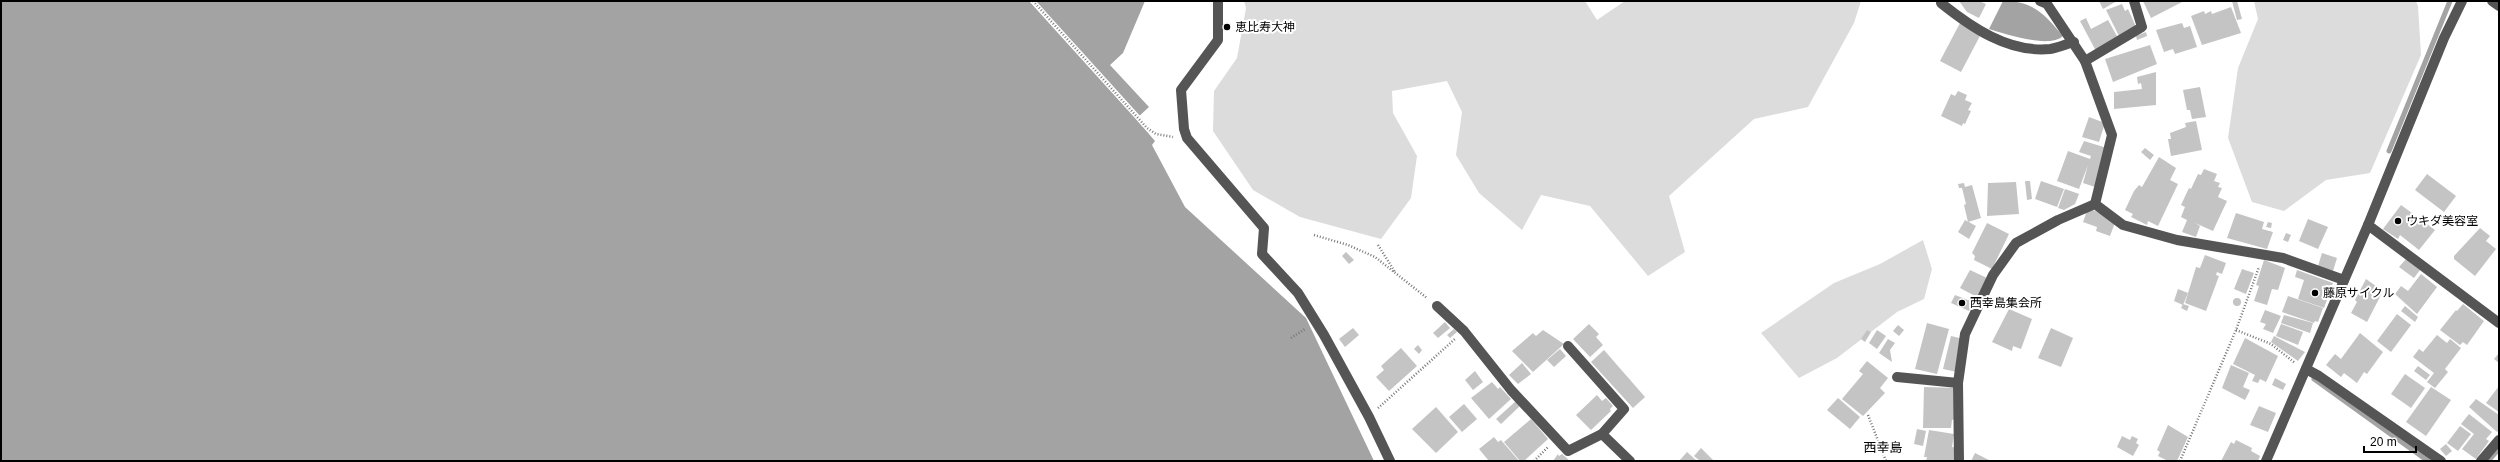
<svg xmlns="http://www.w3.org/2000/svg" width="2500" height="462" font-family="Arial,'Noto Sans JP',sans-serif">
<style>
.green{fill:#dcdcdc}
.water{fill:#a3a3a3}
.pier{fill:#fff}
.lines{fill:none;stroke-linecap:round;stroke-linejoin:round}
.stream{stroke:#a3a3a3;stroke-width:5}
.building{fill:#c4c4c4}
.path{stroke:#777;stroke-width:2.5;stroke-dasharray:1 2;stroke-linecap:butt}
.minor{stroke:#555;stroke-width:10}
.poi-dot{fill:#000;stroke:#fff;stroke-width:1.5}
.labels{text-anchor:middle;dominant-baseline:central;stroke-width:4;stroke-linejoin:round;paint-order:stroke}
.poi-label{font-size:12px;fill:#000;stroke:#fff;text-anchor:start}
.neighbourhood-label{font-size:13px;fill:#000;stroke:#fff}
</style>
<rect width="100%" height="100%" fill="#fff"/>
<g class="green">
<polygon points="1244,1 1585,1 1597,20 1625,1 1861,1 1854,23 1808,107 1754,119 1669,196 1685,252 1648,276 1590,206 1541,195 1522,230 1479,193 1456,155 1462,112 1447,81 1392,91 1393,113 1417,156 1411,198 1381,239 1300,217 1253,190 1213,131 1214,91 1237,58 1246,8"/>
<polygon points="2254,1 2416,1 2418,6 2421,55 2370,173 2326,180 2284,211 2252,202 2228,138 2238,68 2258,19"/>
<polygon points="1923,240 1932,269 1924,299 1897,312 1837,358 1799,378 1761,333 1834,283 1880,264"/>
</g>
<g class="water">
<polygon points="1,1 1145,1 1123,53 1110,65 1149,107 1136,119 1155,141 1152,145 1185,207 1306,318 1374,461 1,461"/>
<path d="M2003 1C2034 1 2044 14 2063 36 2049 49 2006 34 1989 29Z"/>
</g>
<polygon class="pier" points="1029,1 1036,1 1141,117 1138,119 1145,126 1143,127"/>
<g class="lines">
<g class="stream">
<polyline points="2389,151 2450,1"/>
<polyline points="2314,379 2428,461"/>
<polyline points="2488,461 2499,449"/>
</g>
</g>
<g class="building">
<polygon points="1959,1 1979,1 1986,4 1979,18 1967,12"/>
<polygon points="2099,1 2117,1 2103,9"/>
<polygon points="2143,1 2184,1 2151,18"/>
<polygon points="2232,1 2237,1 2242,19 2237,20"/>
<polygon points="2122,4 2125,11 2128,9 2136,27 2119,36 2106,10"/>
<polygon points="2231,7 2241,33 2202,45 2191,16 2204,11 2205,14 2211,11 2212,14"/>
<polygon points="2086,18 2091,29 2108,20 2118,38 2096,51 2080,21"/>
<polygon points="1960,23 1981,34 1961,72 1940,61"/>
<polygon points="2182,23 2184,28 2190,26 2197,47 2175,54 2173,49 2164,52 2156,30"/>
<polygon points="2146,32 2147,36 2137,40 2136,36"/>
<polygon points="2150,45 2157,64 2113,82 2105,59"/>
<polygon points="2156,72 2156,105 2114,109 2114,92 2142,89 2141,83 2138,84 2137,77"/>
<polygon points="2200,87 2206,117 2192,119 2190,110 2187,110 2183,90"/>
<polygon points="1958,91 1967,95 1965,100 1972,103 1968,110 1971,111 1965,124 1963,123 1962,126 1941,116 1951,94 1955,96"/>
<polygon points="2089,117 2105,123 2099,142 2082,137"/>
<polygon points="2196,121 2202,150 2171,156 2168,139 2171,139 2170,133 2186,127 2185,123"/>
<polygon points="2084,141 2107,148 2095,187 2083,183 2088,165 2079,189 2057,181 2068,151 2090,159 2091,156 2079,152"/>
<polygon points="2145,148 2154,155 2150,160 2141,152"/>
<polygon points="2159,157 2176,168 2170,180 2178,184 2158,226 2148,221 2147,225 2131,217 2133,214 2125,210 2134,191 2139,185 2142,187"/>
<polygon points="2204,169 2217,174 2214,181 2220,183 2218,187 2222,188 2218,197 2227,201 2213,231 2195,223 2200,226 2196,237 2182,232 2187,220 2181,217 2185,207 2181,205 2189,188 2191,189 2198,174 2201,175"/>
<polygon points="2427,174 2456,196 2444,212 2415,190"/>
<polygon points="2025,181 2030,181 2032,199 2027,200"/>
<polygon points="2041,181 2064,189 2057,207 2035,199"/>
<polygon points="2016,182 2019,214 1987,216 1988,183"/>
<polygon points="1964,183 1965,187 1972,185 1981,218 1968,222 1964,205 1966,204 1962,188 1959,188 1958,184"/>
<polygon points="2065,189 2079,194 2075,204 2064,210 2058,208"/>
<polygon points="2401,205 2435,230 2419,250 2400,235 2398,239 2383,229"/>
<polygon points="2088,208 2116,220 2110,236 2096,231 2097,227 2083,222"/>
<polygon points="2236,213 2264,222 2262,229 2273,232 2267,249 2227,238"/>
<polygon points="2308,219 2328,227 2318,249 2299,241"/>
<polygon points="1965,220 1976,226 1969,239 1958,232"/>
<polygon points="2268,222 2272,223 2271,228 2266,227"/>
<polygon points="1987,223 2009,234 1992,269 1974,260 1975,256 1972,253"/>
<polygon points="2480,228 2490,236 2486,241 2496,249 2475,276 2454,259 2454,256"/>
<polygon points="2286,233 2291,235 2288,242 2283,240"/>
<polygon points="1346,252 1354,260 1349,264 1342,256"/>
<polygon points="2322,253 2337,258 2333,271 2318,266"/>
<polygon points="2205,255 2226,263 2222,274 2217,272 2216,275 2219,276 2206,311 2185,303 2196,267 2200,268"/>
<polygon points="2406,259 2420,270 2414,278 2399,267"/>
<polygon points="2264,260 2285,268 2278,290 2272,289 2267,305 2254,301 2259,286 2256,285"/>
<polygon points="2242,269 2254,273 2246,294 2234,289"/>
<polygon points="1970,270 1987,278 1977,297 1960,288"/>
<polygon points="2297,270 2333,283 2324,308 2298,299 2304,280 2295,277"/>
<polygon points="2421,274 2437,287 2417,314 2395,294 2401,286 2408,291"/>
<polygon points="2366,279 2383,291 2367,322 2351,313 2357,302 2355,300"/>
<polygon points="2178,289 2188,293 2183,305 2174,301"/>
<polygon points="1955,295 1973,302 1969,311 1951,303"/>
<polygon points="2288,296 2323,308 2318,322 2315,321 2314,323 2282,312"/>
<circle cx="2237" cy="302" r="4"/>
<polygon points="2183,304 2189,306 2187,311 2181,308"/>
<polygon points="2463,304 2484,321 2467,345 2463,342 2460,345 2440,330 2456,310 2457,311"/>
<polygon points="2405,306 2418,317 2415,322 2401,311"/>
<polygon points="2009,309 2032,319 2021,349 2013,346 2012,351 1992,342"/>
<polygon points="2265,310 2281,316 2273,333 2263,329 2266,324 2260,322"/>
<polygon points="2397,314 2411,325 2391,352 2377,341"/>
<polygon points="2284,315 2313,323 2310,333 2281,323"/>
<polygon points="1445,322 1450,328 1438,338 1433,333"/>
<polygon points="1927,323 1949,329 1937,374 1915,369"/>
<polygon points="1589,324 1599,334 1596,337 1603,345 1590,357 1573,339"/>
<polygon points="2281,324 2303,332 2298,345 2276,336"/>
<polygon points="1898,325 1904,330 1899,336 1893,331"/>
<polygon points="1353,328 1359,335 1345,347 1339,339"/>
<polygon points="2051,328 2073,338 2061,367 2038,358"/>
<polygon points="1454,329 1457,332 1450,338 1447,335"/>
<polygon points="1543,330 1564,344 1533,372 1512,351 1533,333 1536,336"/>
<polygon points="1867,330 1871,332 1865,342 1861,339"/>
<polygon points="1877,330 1886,336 1877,349 1869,343"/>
<polygon points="2360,333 2383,352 2367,374 2364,372 2357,383 2344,373 2341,377 2326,365 2335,354 2341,359"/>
<polygon points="2437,335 2447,343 2450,339 2461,348 2445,369 2448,372 2435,388 2427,382 2434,373 2413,357 2419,349 2423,352"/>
<polygon points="1951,336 1964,339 1957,372 1943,369"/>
<polygon points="2274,336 2305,352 2298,361 2271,342"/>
<polygon points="2245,338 2278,356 2266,382 2260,379 2258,383 2252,381 2255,375 2233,364"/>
<polygon points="1888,339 1895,343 1890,350 1892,362 1879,353"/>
<polygon points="1418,345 1422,350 1419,354 1414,349"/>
<polygon points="1401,348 1417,366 1389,391 1376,377 1384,370 1381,366"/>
<polygon points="1560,349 1566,356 1554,367 1547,360"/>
<polygon points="1604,350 1645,397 1633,408 1591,362"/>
<polygon points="2499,353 2499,363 2494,359"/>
<polygon points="1867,361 1888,378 1880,388 1885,393 1863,416 1842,399 1863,374 1859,371"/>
<polygon points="1522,363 1531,374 1518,384 1509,375"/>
<polygon points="2231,365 2249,373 2243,387 2250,390 2245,400 2222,388"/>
<polygon points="2418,366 2430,375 2426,380 2414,371"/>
<polygon points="1475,371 1483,382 1473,390 1465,380"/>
<polygon points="2405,374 2425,388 2411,408 2391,394"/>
<polygon points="2275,378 2286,384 2283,390 2272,385"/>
<polygon points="1492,382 1498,389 1500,387 1511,399 1489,419 1471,398"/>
<polygon points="2499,386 2499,412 2486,403"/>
<polygon points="1924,387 1959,388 1958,418 1952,420 1951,428 1923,428"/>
<polygon points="2431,387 2451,400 2426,436 2406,422"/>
<polygon points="1597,395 1602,401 1606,398 1613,406 1610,409 1611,411 1591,430 1576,415"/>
<polygon points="1838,398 1860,417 1850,429 1827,410"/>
<polygon points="2476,399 2499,415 2499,429 2497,432 2469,407"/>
<polygon points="1516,401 1520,406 1501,424 1496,419"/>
<polygon points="1464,404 1477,419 1462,432 1449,417"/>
<polygon points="2259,406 2276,413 2268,432 2250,425"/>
<polygon points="1436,407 1458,432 1436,453 1412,429"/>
<polygon points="2469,414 2492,432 2486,439 2489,441 2476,459 2462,449 2474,434 2461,424"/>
<polygon points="1531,419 1548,439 1524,461 1520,461 1504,442"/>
<polygon points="2168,425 2188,437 2177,461 2168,461 2158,456 2160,452 2157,450"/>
<polygon points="2460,426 2471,434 2458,451 2447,443"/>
<polygon points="1917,429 1926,431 1923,446 1914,444"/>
<polygon points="1929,430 1954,434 1952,447 1957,448 1954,461 1926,461 1927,457 1924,457"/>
<polygon points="2122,436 2130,440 2132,436 2138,439 2136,443 2139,445 2133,456 2117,447"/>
<polygon points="1494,437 1498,442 1501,440 1519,461 1489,461 1479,449"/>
<polygon points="2236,440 2252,448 2251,451 2260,456 2258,461 2221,461 2231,442 2234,444"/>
<polygon points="2446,444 2452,451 2446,456 2440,449"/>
<polygon points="1701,448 1714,461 1700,461 1694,456"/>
<polygon points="1687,452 1697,461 1679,461"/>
<polygon points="1975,453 1991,461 1971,461"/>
<polygon points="1558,454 1559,456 1562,454 1570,461 1553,461"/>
</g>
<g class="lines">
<g class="path">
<polyline points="1033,1 1147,128 1156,134 1173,137"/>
<polyline points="1314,235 1348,245 1375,257 1427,298"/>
<polyline points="1378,245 1395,272"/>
<polyline points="2236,330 2271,344 2295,363"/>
<polyline points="1291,338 1305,329"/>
<polyline points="1378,408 1455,339"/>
<polyline points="1868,415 1886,461"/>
<polyline points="1534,461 1548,447"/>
<polyline points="2180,461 2236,330 2259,267"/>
</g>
<g class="minor">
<polyline points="1218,1 1218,40 1181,90 1184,129 1187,138 1264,228 1262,254 1298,293 1324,335 1369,417 1390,461"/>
<polyline points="2040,1 2047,4 2085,61 2112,135 2095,204"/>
<polyline points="2492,1 2499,6"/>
<path d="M1941 3C1971 27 2008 53 2050 49 2058 48 2066 44 2074 42"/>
<polyline points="2085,61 2142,27 2134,1"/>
<polyline points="2368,225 2499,323"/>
<polyline points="1437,306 1464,331 1511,390 1568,451 1602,434 1624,409 1568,346"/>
<polyline points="2306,369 2319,376 2441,461"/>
<polyline points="1897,377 1958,383"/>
<polyline points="1602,434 1630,461"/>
<polyline points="1959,461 1958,383 1965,334 1993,275 2016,243 2058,220 2095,204 2123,225 2177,240 2283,258 2344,280"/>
<polyline points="2266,461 2368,225 2444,38 2462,1"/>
<polyline points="2481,461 2499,440"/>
</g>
</g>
<g class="poi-dot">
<circle cx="1227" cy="27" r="4"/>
<circle cx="2398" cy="221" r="4"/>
<circle cx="2315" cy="293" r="4"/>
<circle cx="1962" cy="303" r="4"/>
</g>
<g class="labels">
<g class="poi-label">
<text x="1235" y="27">恵比寿大神</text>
<text x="2406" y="221">ウキダ美容室</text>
<text x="2323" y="293">藤原サイクル</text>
<text x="1970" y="303">西幸島集会所</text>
</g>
<g class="neighbourhood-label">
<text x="1883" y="447">西幸島</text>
</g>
</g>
<rect width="2500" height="462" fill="none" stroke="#000000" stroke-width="4"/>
<path d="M2364 446v6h52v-6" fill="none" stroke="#000000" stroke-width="2"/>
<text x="2370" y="446" font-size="12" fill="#000000" stroke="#ffffff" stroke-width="3" paint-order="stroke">20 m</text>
</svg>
